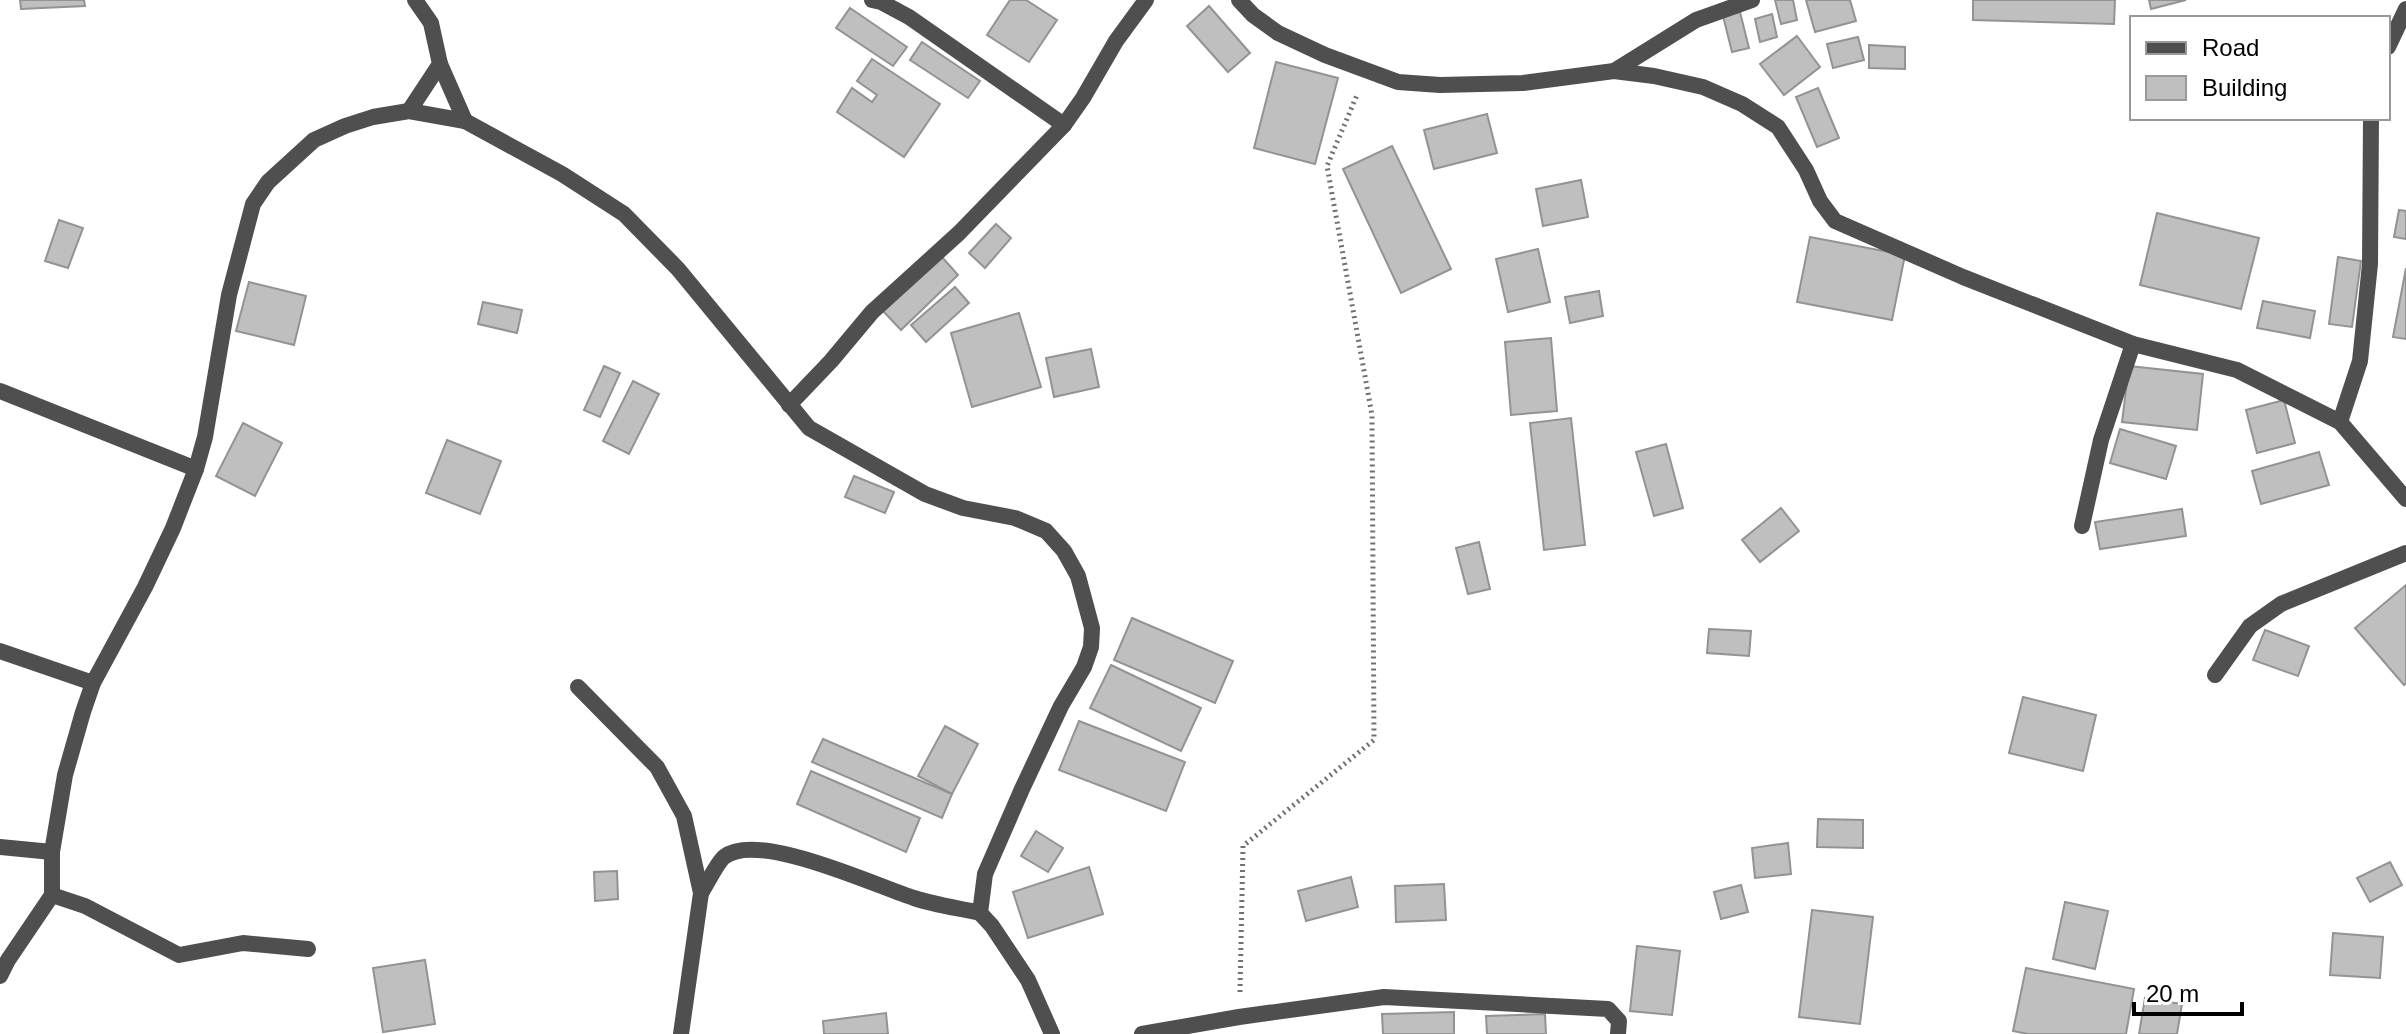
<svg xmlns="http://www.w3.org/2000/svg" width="2406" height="1034" font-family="Arial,sans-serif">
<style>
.building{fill:#bfbfbf;stroke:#939393;stroke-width:2}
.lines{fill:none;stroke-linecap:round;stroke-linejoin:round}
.path{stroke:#717171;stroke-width:5;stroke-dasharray:2 4;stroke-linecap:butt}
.lane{stroke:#4f4f4f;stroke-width:16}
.street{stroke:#4f4f4f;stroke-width:16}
</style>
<rect width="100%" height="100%" fill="#fff"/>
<g class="building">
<polygon points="20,0 84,0 85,6 21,9"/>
<polygon points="1010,0 1026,0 1057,20 1029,62 987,35"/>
<polygon points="1775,0 1793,0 1797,20 1781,24"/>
<polygon points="1806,0 1850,0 1856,21 1815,32"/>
<polygon points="1973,0 2115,0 2114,24 1973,20"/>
<polygon points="2149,0 2186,0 2151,9"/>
<polygon points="1209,6 1250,53 1228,72 1187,26"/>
<polygon points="850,8 907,47 893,66 836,28"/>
<polygon points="1740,12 1749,48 1732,52 1723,16"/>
<polygon points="1772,14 1777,37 1760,42 1755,19"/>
<polygon points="1797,36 1820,67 1784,95 1760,64"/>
<polygon points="1858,37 1864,60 1833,68 1827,44"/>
<polygon points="922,42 980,81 968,98 910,60"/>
<polygon points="1869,45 1905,47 1905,69 1869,68"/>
<polygon points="872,59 940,104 904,157 837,112 852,88 872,102 877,95 857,81"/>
<polygon points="1276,62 1338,78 1315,164 1254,148"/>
<polygon points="1818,88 1839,138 1817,147 1796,97"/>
<polygon points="1487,114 1497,153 1434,169 1424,130"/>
<polygon points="1392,146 1451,269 1401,293 1343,169"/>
<polygon points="1581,180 1588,217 1543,226 1536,189"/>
<polygon points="2399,210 2406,211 2406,239 2394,237"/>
<polygon points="2157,213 2259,238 2241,309 2140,285"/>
<polygon points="59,220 83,228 68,268 45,261"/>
<polygon points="996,224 1011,238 985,268 969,253"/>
<polygon points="1810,237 1905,255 1892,320 1797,302"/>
<polygon points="1538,249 1550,302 1508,312 1496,259"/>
<polygon points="941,256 958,275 901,330 883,311"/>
<polygon points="2338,257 2361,261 2352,327 2329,324"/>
<polygon points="2406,268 2406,339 2393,337"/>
<polygon points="249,282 306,296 294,345 236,331"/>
<polygon points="955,287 969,303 926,342 911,325"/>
<polygon points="1599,291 1603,316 1570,323 1565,297"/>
<polygon points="2263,301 2315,311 2310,338 2257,328"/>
<polygon points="483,302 522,310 517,333 478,324"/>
<polygon points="1019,313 1041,387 972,407 951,333"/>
<polygon points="1551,338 1557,411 1511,415 1505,342"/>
<polygon points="1091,349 1099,387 1054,397 1046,358"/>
<polygon points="604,366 620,373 600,417 584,410"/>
<polygon points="2129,366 2203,374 2197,430 2122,422"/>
<polygon points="633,381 659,394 629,454 603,441"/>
<polygon points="2284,400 2295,443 2257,453 2246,410"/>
<polygon points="1571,418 1585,545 1544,550 1530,423"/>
<polygon points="243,423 282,443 255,496 216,476"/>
<polygon points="2120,429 2176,446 2166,479 2110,463"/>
<polygon points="447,440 501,461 480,514 426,493"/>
<polygon points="1666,444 1683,508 1654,516 1636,452"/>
<polygon points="2319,452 2329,485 2261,504 2252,471"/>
<polygon points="854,476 894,492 885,513 845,497"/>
<polygon points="1781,508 1799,531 1760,562 1742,540"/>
<polygon points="2182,509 2186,536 2100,549 2095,522"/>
<polygon points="1479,542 1490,589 1468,594 1456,548"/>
<polygon points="2406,585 2406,683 2404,685 2355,628"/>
<polygon points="1132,618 1233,661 1215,703 1114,660"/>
<polygon points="1709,629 1751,631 1749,656 1707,653"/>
<polygon points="2265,630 2309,646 2298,676 2253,660"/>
<polygon points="1111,665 1201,708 1181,751 1090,708"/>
<polygon points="2023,697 2096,715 2083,771 2009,753"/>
<polygon points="1079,721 1185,762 1166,811 1059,770"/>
<polygon points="945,726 978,744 952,794 918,776"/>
<polygon points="823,739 952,794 942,818 812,762"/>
<polygon points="811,771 920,818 906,852 797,804"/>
<polygon points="1818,819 1863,820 1863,848 1817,847"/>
<polygon points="1036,831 1063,848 1048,872 1021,856"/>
<polygon points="1788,843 1791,874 1755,878 1752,848"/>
<polygon points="2390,862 2402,885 2370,902 2357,878"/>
<polygon points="1089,867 1103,914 1028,938 1013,892"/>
<polygon points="617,871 618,899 595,901 594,872"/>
<polygon points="1351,877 1358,907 1306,921 1298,891"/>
<polygon points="1444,884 1446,920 1396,922 1395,886"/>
<polygon points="1741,885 1748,912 1721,919 1714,892"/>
<polygon points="2065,902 2108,911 2095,969 2053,959"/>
<polygon points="1812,910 1873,917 1860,1024 1799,1017"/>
<polygon points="2333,933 2383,937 2380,978 2330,975"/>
<polygon points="1637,946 1680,951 1672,1015 1630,1011"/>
<polygon points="425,960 435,1024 383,1032 373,968"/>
<polygon points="2026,968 2134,989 2126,1034 2028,1034 2013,1031"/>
<polygon points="2145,998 2182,1004 2177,1034 2139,1034"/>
<polygon points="1454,1012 1454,1034 1383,1034 1382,1014"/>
<polygon points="886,1013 888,1034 824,1034 823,1021"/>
<polygon points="1545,1014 1546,1034 1487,1034 1486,1016"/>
</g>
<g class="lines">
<polyline class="path" points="1240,992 1243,846 1374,740 1372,415 1327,166 1357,95"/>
<g class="lane">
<polyline points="2082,526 2101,440 2133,344"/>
<polyline points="2215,675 2250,626 2281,604 2406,553"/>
</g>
<g class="street">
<polyline points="872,0 881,2 909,17 1064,125"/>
<polyline points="1239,0 1253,15 1278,33 1325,55 1398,82 1440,85 1523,83 1614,71 1654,76 1703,87 1742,104 1778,127 1806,170 1820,201 1835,221 1963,277 2133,344 2237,370 2340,422 2406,499"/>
<polyline points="2388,47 2406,9"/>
<polyline points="440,64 465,121"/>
<polyline points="1614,71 1696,20 1752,0"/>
<polyline points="409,111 440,64 431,23 415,0"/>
<polyline points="0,391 196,469"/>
<polyline points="789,405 831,361 872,312 959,233 1064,125 1083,98 1116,41 1146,0"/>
<polyline points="2340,422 2360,361 2370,264 2371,118"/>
<polyline points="0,651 93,683"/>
<polyline points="578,687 657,767 684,816 701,893 681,1034"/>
<polyline points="0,847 52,852"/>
<path d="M701 893C707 884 717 863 724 857 758 830 876 886 914 898 935 905 958 908 980 913"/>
<polyline points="52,895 85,906 179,955 243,943 308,949"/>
<polyline points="0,976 8,960 52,895 52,852 65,775 83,712 93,683 145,587 173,528 196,469 205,437 229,295 253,204 268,182 314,140 345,126 373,117 409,111 465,121 562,174 624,214 678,269 809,428 925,494 963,508 1015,518 1046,531 1064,551 1078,576 1092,628 1091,647 1084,667 1061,706 1022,789 985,874 980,913 992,926 1028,980 1052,1034"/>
<polyline points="1142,1034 1239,1017 1384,997 1608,1009 1619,1021 1618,1034"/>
</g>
</g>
<rect x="2130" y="16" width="260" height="104" fill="#ffffff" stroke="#999999" stroke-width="2"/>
<rect x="2146" y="42" width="40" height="12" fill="#4f4f4f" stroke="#999999" stroke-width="2"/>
<text x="2202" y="56" font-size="24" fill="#000000">Road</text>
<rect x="2146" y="76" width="40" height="24" fill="#bfbfbf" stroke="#999999" stroke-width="2"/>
<text x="2202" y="96" font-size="24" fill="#000000">Building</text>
<path d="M2134 1002v12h108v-12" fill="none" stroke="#000000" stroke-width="4"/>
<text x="2146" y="1002" font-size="24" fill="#000000" stroke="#ffffff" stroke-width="6" paint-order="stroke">20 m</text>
</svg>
